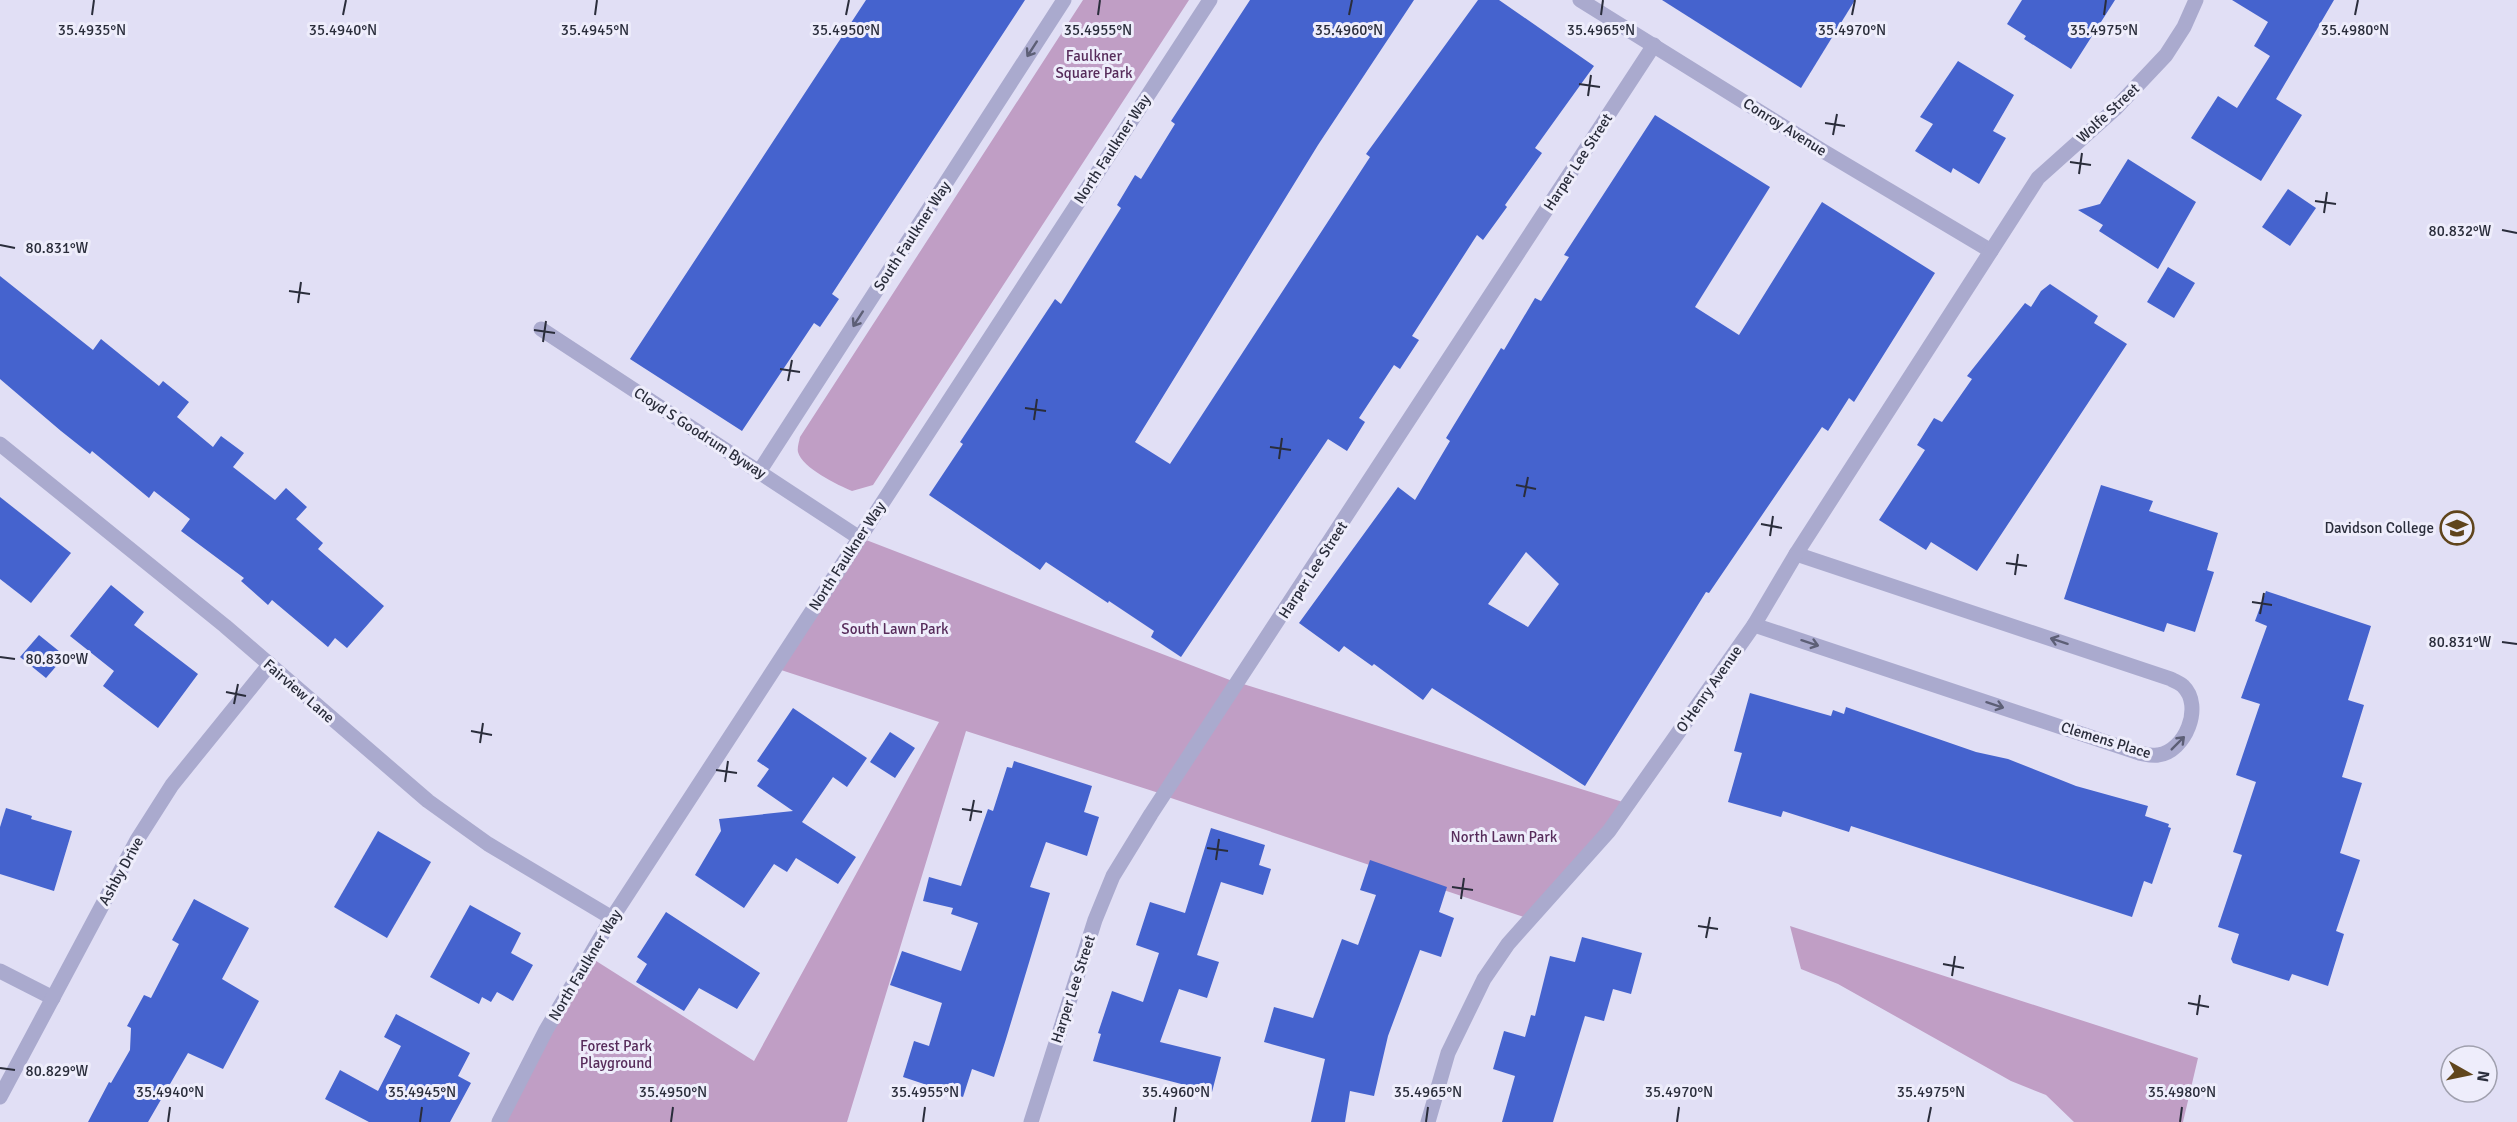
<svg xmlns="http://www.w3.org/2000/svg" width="2517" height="1122" font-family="Signika,sans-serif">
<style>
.green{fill:#c09ec5}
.building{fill:#4563ce;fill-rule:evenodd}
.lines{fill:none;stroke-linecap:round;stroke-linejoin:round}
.street{stroke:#aaaace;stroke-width:15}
.oneway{stroke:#5d5f76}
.ticks{fill:none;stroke:#2a2d3b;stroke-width:2}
.labels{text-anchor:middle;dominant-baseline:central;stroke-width:6;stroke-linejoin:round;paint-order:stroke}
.park-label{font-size:15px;fill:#572c5b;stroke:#eeedfb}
.street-label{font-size:15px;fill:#2a2d3b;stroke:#eeedfb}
.poi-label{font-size:15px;fill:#2a2d3b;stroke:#eeedfb;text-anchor:end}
.ticks-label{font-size:15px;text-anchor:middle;fill:#2a2d3b;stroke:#eeedfb;stroke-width:6;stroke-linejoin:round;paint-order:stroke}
</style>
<rect width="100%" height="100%" fill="#e1dff5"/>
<g class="green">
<path d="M1083 0H1189L873 485 852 491C838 485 802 468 798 452 797 448 799 442 800 437Z"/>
<polygon points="861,538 1235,682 1162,794 966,731 847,1122 503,1122 593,959 754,1061 939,722 778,669"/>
<polygon points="1240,683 1626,803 1527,918 1165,796"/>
<polygon points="1790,926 2198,1058 2183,1122 2074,1122 2046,1095 2011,1081 1838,984 1801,969"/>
</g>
<g class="building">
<polygon points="866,0 1025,0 832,294 839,299 820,327 814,323 742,431 630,359"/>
<polygon points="1250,0 1414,0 1318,145 1135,442 1170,464 1370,157 1366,154 1478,0 1499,0 1594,66 1535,148 1542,153 1505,205 1507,207 1483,240 1477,235 1412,336 1419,340 1400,369 1394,365 1359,418 1365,422 1347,451 1328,439 1181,657 1151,637 1154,631 1109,601 1108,603 1046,562 1040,570 929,495 963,444 960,442 1055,299 1061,304 1121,208 1117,205 1135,175 1141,179 1175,124 1171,121"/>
<polygon points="1662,0 1855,0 1801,88"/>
<polygon points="2022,0 2115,0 2071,69 2024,39 2026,36 2007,24"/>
<polygon points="2232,0 2334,0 2276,99 2302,115 2261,181 2191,138 2218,96 2237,108 2270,56 2254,46 2268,22"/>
<polygon points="1958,61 2014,95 1993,131 2006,138 1979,184 1953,168 1951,173 1915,151 1933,124 1920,117"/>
<path d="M1655 115 1770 187 1695 307 1739 335 1822 202 1935 273 1854 402 1849 398 1828 431 1822 427 1709 593 1706 592 1585 786 1432 688 1423 700 1374 664 1372 666 1344 646 1339 652 1299 623 1398 487 1415 500 1450 441 1446 438 1501 348 1504 350 1535 298 1541 301 1569 257 1564 255ZM1526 552 1559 584 1528 627 1488 604Z"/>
<polygon points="2128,159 2196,202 2158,269 2099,231 2103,225 2078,210 2100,204"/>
<polygon points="2288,189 2316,208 2290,246 2262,227"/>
<polygon points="2168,267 2195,283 2174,318 2147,302"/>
<polygon points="0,276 93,350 101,339 159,386 163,381 189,402 177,417 213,447 221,436 244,453 233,467 275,500 286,488 307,507 296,519 323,543 318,549 384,606 347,648 335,638 328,647 272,600 268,605 241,581 244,578 181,531 190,519 154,491 149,498 92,451 90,454 61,431 0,379"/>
<polygon points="2050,284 2098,316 2094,323 2127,344 1977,571 1931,542 1926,550 1879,520 1925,450 1917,445 1934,418 1942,422 1972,379 1967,376 2025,303 2031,307 2041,291"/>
<polygon points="2101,485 2153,501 2149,511 2218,533 2207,570 2214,572 2195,632 2167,623 2164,632 2064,599"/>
<polygon points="0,497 71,553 31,603 0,579"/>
<polygon points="111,585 144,612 134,625 198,674 158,728 103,686 114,671 70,636"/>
<polygon points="2266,591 2371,626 2348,700 2364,705 2342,777 2362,783 2340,853 2360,860 2336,931 2344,934 2328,986 2292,974 2289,981 2233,963 2231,959 2239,934 2218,927 2242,855 2233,852 2256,782 2236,775 2260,704 2241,698 2267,626 2255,621"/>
<polygon points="39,635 65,656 46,678 20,657"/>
<polygon points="1750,693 1831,716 1833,710 1844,714 1846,707 1976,752 2008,759 2076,786 2148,806 2145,816 2169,824 2168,827 2171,828 2152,884 2144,881 2132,917 1851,826 1849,832 1783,811 1781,817 1728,802 1742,753 1734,751"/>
<polygon points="793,708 867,758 847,787 833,777 802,822 856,857 838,884 796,858 787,872 774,864 744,908 695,875 721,831 719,819 793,811 757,786 769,769 757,761"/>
<polygon points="890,732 915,748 895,778 870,762"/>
<polygon points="1014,761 1092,786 1084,812 1099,817 1087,856 1046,842 1030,887 1050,893 1006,1039 994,1077 972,1069 963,1097 903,1077 914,1041 929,1046 942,1003 890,985 902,951 961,971 978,923 951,914 953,908 923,901 929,877 961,886 988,809 993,811 1007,767 1012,768"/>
<polygon points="6,808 32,816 31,819 72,831 54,891 0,874 0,827"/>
<polygon points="1211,828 1265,845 1259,865 1271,869 1263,895 1221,882 1197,955 1219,962 1207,998 1179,989 1160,1042 1221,1057 1212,1092 1093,1061 1101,1034 1098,1033 1112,991 1143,1002 1159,953 1136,945 1150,902 1185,913"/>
<polygon points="378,831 431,862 387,938 334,907"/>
<polygon points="1370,860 1447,887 1439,912 1454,918 1441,957 1420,950 1388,1036 1374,1096 1350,1091 1345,1122 1311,1122 1325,1059 1264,1042 1274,1007 1313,1018 1342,939 1358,945 1376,895 1360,890"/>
<polygon points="194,899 249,928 222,979 259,1001 223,1069 188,1053 148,1122 88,1122 109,1082 111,1083 130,1050 131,1028 127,1026 144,995 151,998 179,944 172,940"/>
<polygon points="470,905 521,933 511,953 533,965 513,1001 497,992 491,1002 482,997 479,1004 430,977"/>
<polygon points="666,912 760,973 737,1009 699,988 684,1011 636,982 647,964 637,957"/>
<polygon points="1582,937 1642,953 1631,994 1613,989 1604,1021 1585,1016 1553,1122 1502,1122 1515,1076 1493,1069 1504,1031 1525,1037 1531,1015 1535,1016 1550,956 1575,962"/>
<polygon points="396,1014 470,1053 458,1076 471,1083 450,1122 369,1122 325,1099 340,1070 378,1091 401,1046 384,1037"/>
</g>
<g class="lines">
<g class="street">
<polyline points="1580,0 1823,151 1991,251"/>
<polyline points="541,329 858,537"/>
<polyline points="0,444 225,626 428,801 488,844 612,918"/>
<polyline points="759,472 1064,0"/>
<path d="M1754 625 2139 753C2145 754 2152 756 2158 755 2185 752 2204 706 2183 686 2180 683 2174 681 2171 679L1796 554"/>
<polyline points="0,971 53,998"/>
<polyline points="0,1097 137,840 172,785 270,664"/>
<polyline points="499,1122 546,1030 612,918 1210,0"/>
<polyline points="1031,1122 1095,920 1113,876 1151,814 1654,45"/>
<polyline points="1428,1122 1448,1053 1484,979 1508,944 1609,831 1754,625 1796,554 2038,178 2115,109 2166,55 2184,27 2196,0"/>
</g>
</g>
<defs><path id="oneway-shaft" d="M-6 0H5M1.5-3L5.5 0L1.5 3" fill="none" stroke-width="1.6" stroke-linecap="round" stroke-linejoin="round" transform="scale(1.5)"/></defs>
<g class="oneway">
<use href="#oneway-shaft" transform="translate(1032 49) rotate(123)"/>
<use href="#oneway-shaft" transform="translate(858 319) rotate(123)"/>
<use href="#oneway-shaft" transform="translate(2059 641) rotate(-162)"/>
<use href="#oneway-shaft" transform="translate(1810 643) rotate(18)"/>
<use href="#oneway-shaft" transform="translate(1995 705) rotate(18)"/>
<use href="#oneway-shaft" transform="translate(2178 743) rotate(-45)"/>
</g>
<path class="ticks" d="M92 15 94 0M343 15 346 0M595 15 597 0M846 15 849 0M1098 15 1100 0M1349 15 1352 0M1601 15 1603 0M1852 15 1855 0M2104 15 2106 0M2355 15 2358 0M1579 84 1600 87M1588 96 1591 75M1825 123 1845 126M1833 135 1837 114M2070 162 2091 165M2079 174 2082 153M2315 201 2336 204M2324 213 2327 192M2502 230 2517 233M0 245 15 248M289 291 310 294M298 303 301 282M534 330 555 333M543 342 546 321M780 369 800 372M788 381 792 360M1025 408 1046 411M1034 420 1037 399M1270 447 1291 450M1279 459 1282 438M1516 485 1536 489M1524 497 1528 477M1761 524 1782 528M1770 536 1773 516M2006 563 2027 566M2015 575 2018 554M2252 602 2272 605M2260 614 2264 593M2502 642 2517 644M0 657 15 659M226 692 246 696M234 704 238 684M471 731 492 735M480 743 483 723M716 770 737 773M725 782 728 761M962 809 982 812M970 821 974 800M1207 848 1228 851M1216 860 1219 839M1452 887 1473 890M1461 899 1464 878M1698 926 1718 929M1706 938 1710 917M1943 964 1964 968M1952 976 1955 956M2188 1003 2209 1007M2197 1015 2200 995M0 1068 15 1070M168 1122 170 1107M420 1122 422 1107M671 1122 673 1107M923 1122 925 1107M1174 1122 1176 1107M1426 1122 1428 1107M1677 1122 1679 1107M1928 1122 1931 1107M2180 1122 2182 1107"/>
<defs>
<g id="university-ring" transform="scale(1.725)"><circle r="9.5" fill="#eeedfb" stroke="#60451c" stroke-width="1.5"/><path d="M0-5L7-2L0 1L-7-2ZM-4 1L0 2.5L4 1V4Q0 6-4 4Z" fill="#60451c"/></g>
</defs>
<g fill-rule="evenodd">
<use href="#university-ring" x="2457" y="528"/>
</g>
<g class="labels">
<g class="park-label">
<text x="1094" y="56">Faulkner<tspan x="1094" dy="17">Square Park</tspan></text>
<text x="895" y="629">South Lawn Park</text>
<text x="1504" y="837">North Lawn Park</text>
<text x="616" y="1046">Forest Park<tspan x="616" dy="17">Playground</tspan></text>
</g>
<g class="street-label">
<text transform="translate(2108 113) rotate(-43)">Wolfe Street</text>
<text transform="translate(1785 127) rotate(32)">Conroy Avenue</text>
<text transform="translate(1112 149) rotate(-57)">North Faulkner Way</text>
<text transform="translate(1578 162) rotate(-57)">Harper Lee Street</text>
<text transform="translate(912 236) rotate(-57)">South Faulkner Way</text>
<text transform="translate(700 433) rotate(33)">Cloyd S Goodrum Byway</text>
<text transform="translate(847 556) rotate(-57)">North Faulkner Way</text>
<text transform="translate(1313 570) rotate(-57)">Harper Lee Street</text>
<text transform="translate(1709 689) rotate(-55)">O'Henry Avenue</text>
<text transform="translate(299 691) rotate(41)">Fairview Lane</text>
<text transform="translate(2106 740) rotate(17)">Clemens Place</text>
<text transform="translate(121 871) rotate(-61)">Ashby Drive</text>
<text transform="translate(585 965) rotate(-59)">North Faulkner Way</text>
<text transform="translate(1073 989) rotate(-72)">Harper Lee Street</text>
</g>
<g class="poi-label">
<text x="2434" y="528">Davidson College</text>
</g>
</g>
<g class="ticks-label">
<text x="343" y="35">35.4940°N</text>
<text x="595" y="35">35.4945°N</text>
<text x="846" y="35">35.4950°N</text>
<text x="1098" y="35">35.4955°N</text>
<text x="1349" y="35">35.4960°N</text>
<text x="1601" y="35">35.4965°N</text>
<text x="2104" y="35">35.4975°N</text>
<text x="2355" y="35">35.4980°N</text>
<text x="92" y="35">35.4935°N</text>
<text x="1852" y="35">35.4970°N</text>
<text x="2460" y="236">80.832°W</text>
<text x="57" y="253">80.831°W</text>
<text x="2460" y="647">80.831°W</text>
<text x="57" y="664">80.830°W</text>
<text x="57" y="1076">80.829°W</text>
<text x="170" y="1097">35.4940°N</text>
<text x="422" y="1097">35.4945°N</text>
<text x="673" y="1097">35.4950°N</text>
<text x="925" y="1097">35.4955°N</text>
<text x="1176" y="1097">35.4960°N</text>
<text x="1428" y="1097">35.4965°N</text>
<text x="1679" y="1097">35.4970°N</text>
<text x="1931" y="1097">35.4975°N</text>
<text x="2182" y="1097">35.4980°N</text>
</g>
<g transform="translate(2469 1074) rotate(99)"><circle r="28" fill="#eeedfb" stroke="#a0a0ae" stroke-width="1.5"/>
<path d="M0-4.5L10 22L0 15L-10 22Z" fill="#60451c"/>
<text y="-9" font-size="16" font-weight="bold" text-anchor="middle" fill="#2a2d3b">N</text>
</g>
</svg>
